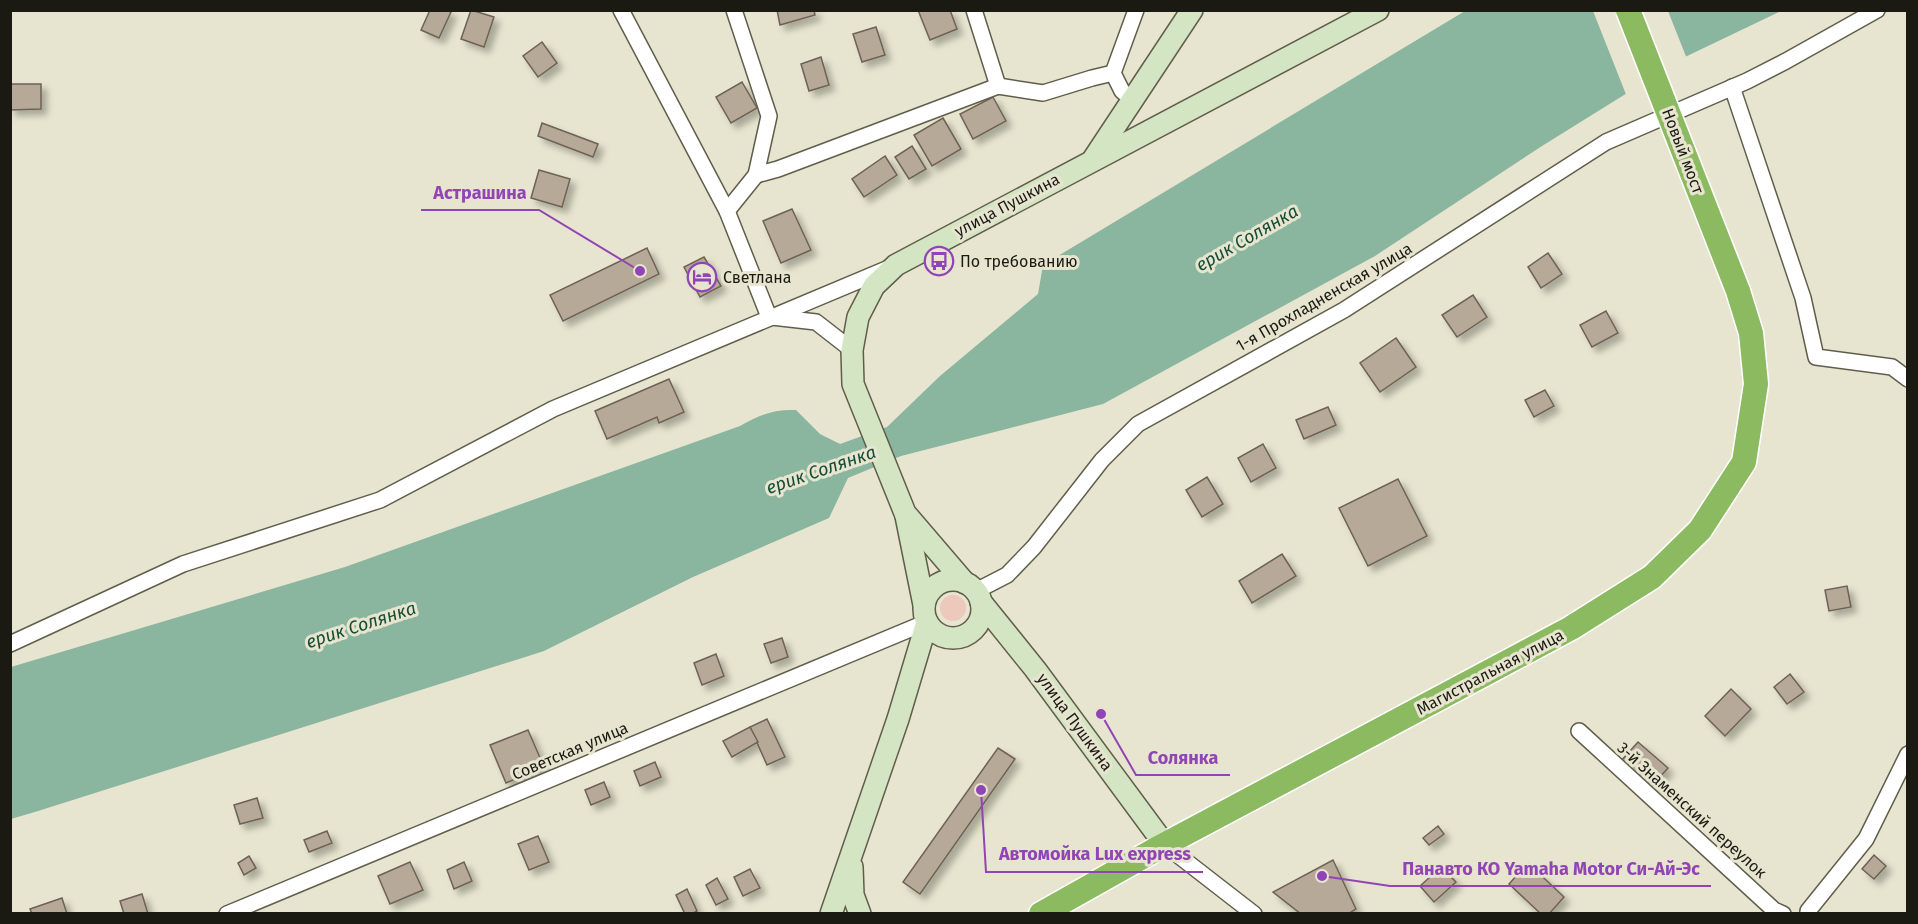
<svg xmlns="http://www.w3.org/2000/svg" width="1918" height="924" font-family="'Fira Sans',sans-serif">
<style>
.green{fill:#edc9bb}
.water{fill:#8ab59f}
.pier{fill:#e7e5cf}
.building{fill:#b7a998;stroke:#6e6252;stroke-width:1.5;filter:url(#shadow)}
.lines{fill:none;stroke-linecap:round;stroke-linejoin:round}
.minor-casing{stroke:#605e4b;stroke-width:18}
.secondary-casing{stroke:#605e4b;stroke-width:24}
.trunk-casing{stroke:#fff;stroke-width:27}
.minor{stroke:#fff;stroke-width:15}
.secondary{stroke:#d4e5c4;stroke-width:21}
.trunk{stroke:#8cba60;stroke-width:24}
.trunk-bridge-casing{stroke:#fff;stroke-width:27;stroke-linecap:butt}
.trunk-bridge{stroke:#8cba60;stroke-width:24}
.labels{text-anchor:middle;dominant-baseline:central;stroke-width:6;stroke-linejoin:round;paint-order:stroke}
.street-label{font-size:16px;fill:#1b1a12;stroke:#e7e5cf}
.poi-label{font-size:16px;fill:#1b1a12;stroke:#e7e5cf;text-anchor:start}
.water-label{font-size:18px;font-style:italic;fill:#154c35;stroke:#e7e5cf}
.leader{fill:none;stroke:#9144b5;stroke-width:2}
.callout-dot{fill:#9144b5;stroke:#e7e5cf;stroke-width:2}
.callout-label{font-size:18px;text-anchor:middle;font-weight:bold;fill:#9144b5;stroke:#e7e5cf;stroke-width:6;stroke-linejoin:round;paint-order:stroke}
</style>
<defs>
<filter id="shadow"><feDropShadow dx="5.5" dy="5.5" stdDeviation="3" flood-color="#0004"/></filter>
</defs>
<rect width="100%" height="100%" fill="#e7e5cf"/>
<circle class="green" cx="953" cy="608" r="13"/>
<path class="water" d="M1465 11H1781L1685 57 1542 146 1375 256 1103 404 901 456 848 478 829 518 693 577 544 651 38 811 11 819V667L345 567 740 426C759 415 774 409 796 410L820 434 840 444 887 427 940 376 1038 294 1043 265Z"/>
<polygon class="pier" points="1593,11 1668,11 1687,59 1627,97"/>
<g class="building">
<polygon points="430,10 447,10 451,12 439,38 421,30"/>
<polygon points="471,10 494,17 484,47 461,39"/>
<polygon points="777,10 814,10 815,15 780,25"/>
<polygon points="918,10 950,10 957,29 930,40"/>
<polygon points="876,27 885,55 862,62 853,34"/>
<polygon points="542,42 557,63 538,77 523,56"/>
<polygon points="821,57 829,85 809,91 801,64"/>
<polygon points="742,82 757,108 731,123 716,97"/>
<polygon points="10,84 41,84 41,109 10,110"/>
<polygon points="993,97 1006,121 973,139 960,114"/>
<polygon points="943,118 961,149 932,166 914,135"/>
<polygon points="542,123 598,144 593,157 538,136"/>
<polygon points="912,146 926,169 909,179 895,157"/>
<polygon points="885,156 897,175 864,197 852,179"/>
<polygon points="539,170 570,179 562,207 531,198"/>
<polygon points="792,209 811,250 781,263 763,221"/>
<polygon points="647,248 659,274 563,321 550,295"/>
<polygon points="1548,253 1562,274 1541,288 1528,267"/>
<polygon points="704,257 721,286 700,297 684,267"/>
<polygon points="1473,295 1487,317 1457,337 1442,315"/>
<polygon points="1606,311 1618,333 1592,347 1580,325"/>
<polygon points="1396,338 1416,367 1380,392 1360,363"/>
<polygon points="669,379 684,412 659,423 657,417 607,439 595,411"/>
<polygon points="1545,390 1554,406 1534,417 1525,400"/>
<polygon points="1328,407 1336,425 1304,439 1296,420"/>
<polygon points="1263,444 1276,468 1251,482 1238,458"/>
<polygon points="1207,477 1223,504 1202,517 1186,490"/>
<polygon points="1398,479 1427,536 1368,566 1339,508"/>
<polygon points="1282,554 1296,576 1252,603 1239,581"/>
<polygon points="1847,586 1851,607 1829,611 1825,590"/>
<polygon points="782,638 788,657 771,663 764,644"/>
<polygon points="716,654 724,676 702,685 694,663"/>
<polygon points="1790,674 1804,692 1787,704 1774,687"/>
<polygon points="1731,689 1751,709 1725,736 1705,716"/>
<polygon points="767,719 785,757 767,765 750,727"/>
<polygon points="750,727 758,742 732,757 723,741"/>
<polygon points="528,730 544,767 506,783 490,745"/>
<polygon points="1638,742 1668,768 1651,787 1621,761"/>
<polygon points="998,748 1015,759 920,894 903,882"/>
<polygon points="655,762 661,777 640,786 634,771"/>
<polygon points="604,782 610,797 591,805 585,790"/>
<polygon points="257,798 263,818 240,824 234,805"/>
<polygon points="1438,826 1444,834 1429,845 1423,838"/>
<polygon points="327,831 332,843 309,852 304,840"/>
<polygon points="538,836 549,862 529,870 518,844"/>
<polygon points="1874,855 1886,866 1874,879 1862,869"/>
<polygon points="249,856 256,868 244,875 238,863"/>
<polygon points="1333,860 1356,909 1348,914 1301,914 1273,892"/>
<polygon points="410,862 423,890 390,904 378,876"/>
<polygon points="464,862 472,881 454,889 447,870"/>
<polygon points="1528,863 1564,897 1549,914 1541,914 1509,884"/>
<polygon points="1441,867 1456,882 1434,902 1420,886"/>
<polygon points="750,869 760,888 743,896 734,877"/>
<polygon points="717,878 728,899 716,905 706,885"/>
<polygon points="687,889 697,911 692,914 685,914 676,895"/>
<polygon points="142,894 148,914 124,914 120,901"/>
<polygon points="62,898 67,914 32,914 30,909"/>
</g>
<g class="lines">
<g class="minor-casing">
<g id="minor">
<polyline points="621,10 727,211 769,317"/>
<polyline points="974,10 998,86"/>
<polyline points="1732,87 1803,298 1816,357 1892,367 1908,379"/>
<polyline points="1133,100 1122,91 1113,73 1136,10"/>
<polyline points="756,175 778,169 998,86 1043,93 1092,78 1113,73"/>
<polyline points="727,211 756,175 769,116 734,10"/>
<polyline points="772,317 816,322 852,350"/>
<polyline points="976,591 1007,575 1034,547 1102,460 1138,424 1344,310 1606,142 1747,81 1786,61 1877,10"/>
<polyline points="10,644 183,564 380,500 553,409 889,268"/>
<polyline points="1579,731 1774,910 1783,914"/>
<polyline points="1165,845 1254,914"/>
<polyline points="1808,911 1866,839 1908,754"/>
<polyline points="227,914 927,622"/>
</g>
</g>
<g class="secondary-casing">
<g id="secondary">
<polyline points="1094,158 1192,10"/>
<polyline points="906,516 924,605"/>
<circle cx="953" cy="609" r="29"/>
<polyline points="965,583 905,513 853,384 852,350 858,317 874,286 896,265 1378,10"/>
<polyline points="981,602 1035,669 1165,845"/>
<polyline points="852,867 853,895 860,914"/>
<polyline points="831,914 898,719 927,622"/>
</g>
</g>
<g class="trunk-casing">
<polyline id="trunk" points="1041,914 1160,847 1571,628 1652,577 1700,530 1744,462 1756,384 1751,333 1738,291"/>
</g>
<use href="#minor" class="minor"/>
<use href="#secondary" class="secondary"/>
<use href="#trunk" class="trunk"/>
<g class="trunk-bridge-casing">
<polyline id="trunk-bridge" points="1628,10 1738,291"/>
</g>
<use href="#trunk-bridge" class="trunk-bridge"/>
</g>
<defs>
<g id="bus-ring" transform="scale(1.5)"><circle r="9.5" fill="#e7e5cf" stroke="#9144b5" stroke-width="1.5"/><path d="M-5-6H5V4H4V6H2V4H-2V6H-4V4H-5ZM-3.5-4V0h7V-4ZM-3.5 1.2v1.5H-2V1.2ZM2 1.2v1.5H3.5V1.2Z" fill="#9144b5"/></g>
<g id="hotel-ring" transform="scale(1.5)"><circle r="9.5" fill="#e7e5cf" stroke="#9144b5" stroke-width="1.5"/><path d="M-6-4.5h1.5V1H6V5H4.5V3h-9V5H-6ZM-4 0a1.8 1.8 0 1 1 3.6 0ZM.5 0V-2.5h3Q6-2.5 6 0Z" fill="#9144b5"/></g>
</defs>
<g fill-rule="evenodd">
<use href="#bus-ring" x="939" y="261"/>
<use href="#hotel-ring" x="702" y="277"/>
</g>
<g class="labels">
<g class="street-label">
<text transform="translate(1683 151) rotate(69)">Новый мост</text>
<text transform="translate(1007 205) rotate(-28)">улица Пушкина</text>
<text transform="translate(1324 297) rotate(-30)">1-я Прохладненская улица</text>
<text transform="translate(1490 672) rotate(-28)">Магистральная улица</text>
<text transform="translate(1075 722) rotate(54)">улица Пушкина</text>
<text transform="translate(570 751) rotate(-23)">Советская улица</text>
<text transform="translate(1692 810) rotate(42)">3-й Знаменский переулок</text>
</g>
<g class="poi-label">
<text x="960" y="261">По требованию</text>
<text x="723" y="277">Светлана</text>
</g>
<g class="water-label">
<text transform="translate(1247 238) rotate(-30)">ерик Солянка</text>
<text transform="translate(821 470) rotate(-19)">ерик Солянка</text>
<text transform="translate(361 625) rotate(-18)">ерик Солянка</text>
</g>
</g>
<path class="leader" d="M640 271L539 210H421M1101 714L1136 775H1230M981 790L986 872H1203M1322 876L1390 886H1711"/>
<g class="callout-dot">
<circle cx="640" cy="271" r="6"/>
<circle cx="1101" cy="714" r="6"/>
<circle cx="981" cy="790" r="6"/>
<circle cx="1322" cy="876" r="6"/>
</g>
<g class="callout-label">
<text x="480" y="199">Астрашина</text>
<text x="1183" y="764">Солянка</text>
<text x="1095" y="860">Автомойка Lux express</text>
<text x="1551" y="875">Панавто КО Yamaha Motor Си-Ай-Эс</text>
</g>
<rect width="1918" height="924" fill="none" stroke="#1b1a12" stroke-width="24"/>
</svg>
